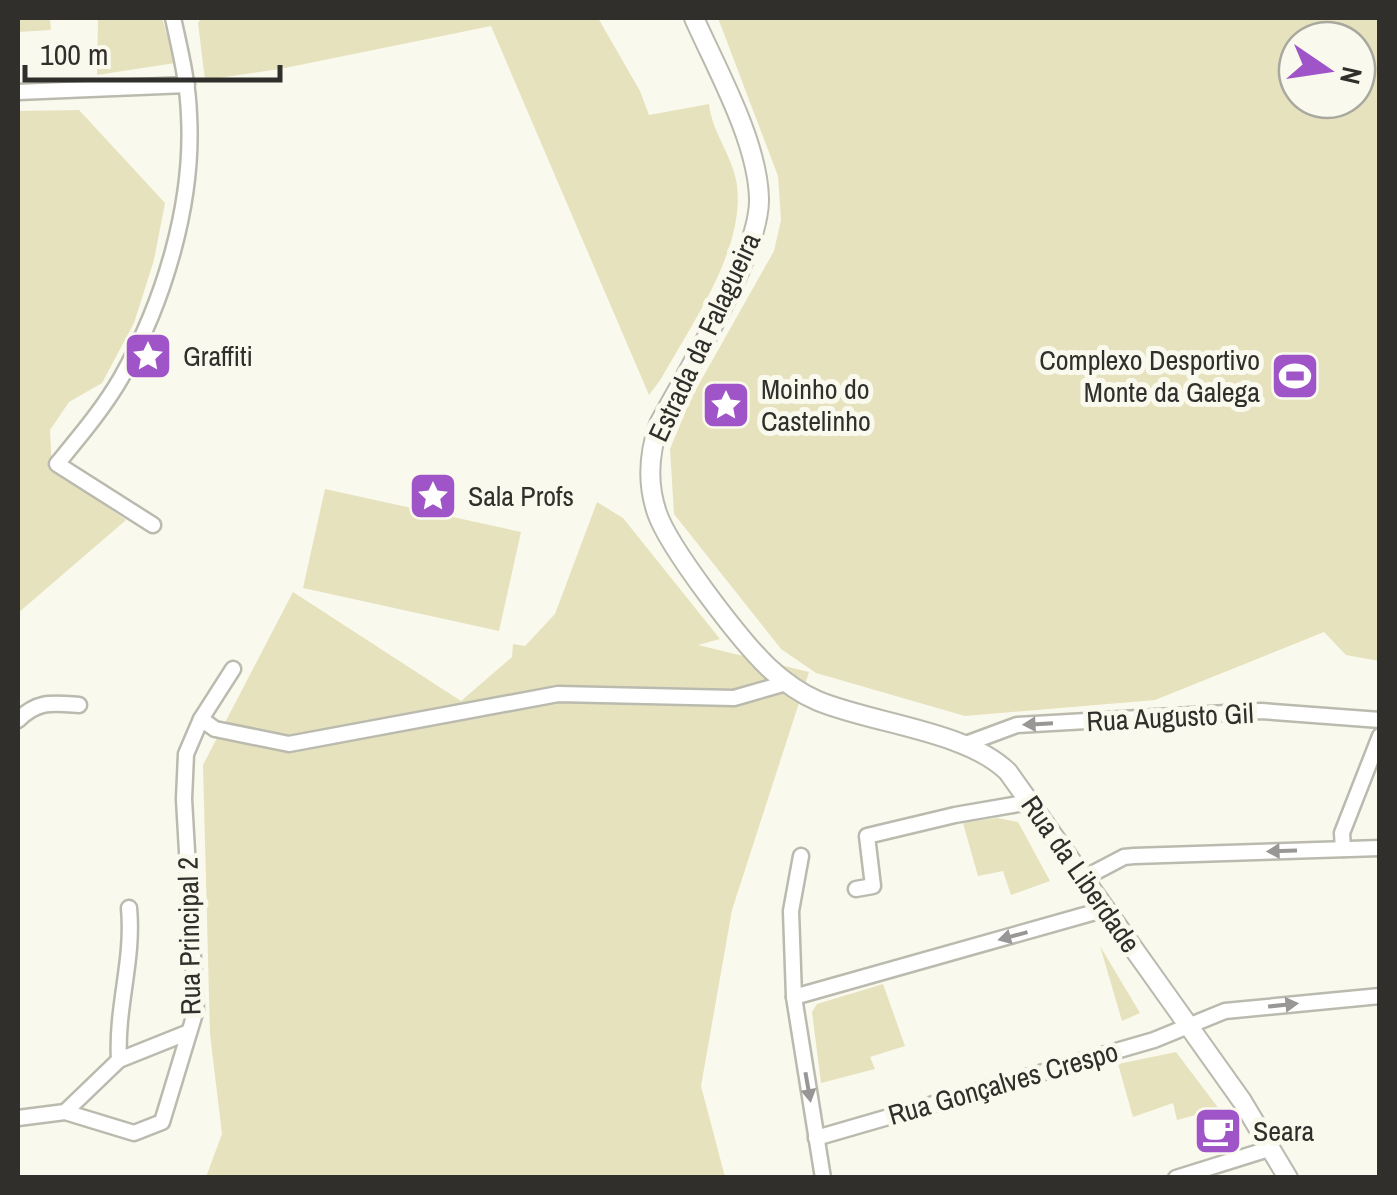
<svg xmlns="http://www.w3.org/2000/svg" width="1397" height="1195" font-family="'Archivo Narrow',sans-serif">
<style>
.green{fill:#e6e2be;fill-rule:evenodd}
.lines{fill:none;stroke-linecap:round;stroke-linejoin:round}
.minor-casing{stroke:#bbbaaf;stroke-width:19}
.tertiary-casing{stroke:#bbbaaf;stroke-width:22}
.minor{stroke:#fff;stroke-width:14}
.tertiary{stroke:#fff;stroke-width:18}
.oneway{fill:#989795}
.labels{text-anchor:middle;dominant-baseline:central;stroke-width:10;stroke-linejoin:round;paint-order:stroke}
.street-label{font-size:28px;fill:#302f2b;stroke:#faf9ed}
.poi-label{font-size:28px;fill:#302f2b;stroke:#faf9ed;text-anchor:start}
</style>
<rect width="100%" height="100%" fill="#faf9ed"/>
<g class="green">
<polygon points="18,18 50,18 51,30 18,32"/>
<polygon points="98,18 162,18 175,63 97,75"/>
<path d="M201 18H598L640 91 649 115 709 104C712 133 733 156 737 185 745 250 692 323 661 379L649 395 491 26 280 69 205 80 198 23Z"/>
<path d="M718 18H1379V661L1346 655 1324 632 1155 700 965 716 816 673 781 649 674 514 670 449 691 398 774 251 781 220 778 176ZM1297 40H1357V100H1297Z"/>
<polygon points="79,110 165,203 154,260 134,323 102,383 69,402 50,430 52,469 126,520 18,613 18,111"/>
<polygon points="325,489 521,532 499,631 303,588"/>
<polygon points="597,502 623,518 720,639 698,645 809,672 732,910 701,1086 725,1177 206,1177 222,1134 210,1034 203,765 293,592 461,701 512,657 513,644 525,646 555,614"/>
<polygon points="997,818 1018,822 1050,881 1011,895 1003,871 978,876 963,823"/>
<polygon points="1100,946 1140,1013 1122,1021"/>
<polygon points="883,984 905,1046 870,1057 875,1069 821,1083 812,1012 817,1004"/>
<polygon points="1176,1052 1219,1109 1177,1120 1173,1103 1133,1117 1118,1064"/>
</g>
<g class="lines">
<g class="minor-casing">
<g id="minor">
<polyline points="18,92 187,85"/>
<path d="M153 525 57 464C80 436 103 409 121 378 164 302 194 203 189 115 188 82 180 50 173 18"/>
<polyline points="201,719 215,729 289,744 558,694 734,698 786,683"/>
<path d="M18 720C38 700 53 703 79 705"/>
<polyline points="963,745 1017,725 1261,711 1380,720"/>
<polyline points="1343,849 1342,833 1380,736"/>
<polyline points="801,856 791,911 794,997 823,1178"/>
<polyline points="1084,878 1124,857 1134,856 1380,848"/>
<polyline points="856,889 873,886 867,836 955,815 1030,802"/>
<polyline points="794,997 1106,909"/>
<path d="M119 1060C116 1006 134 961 129 908"/>
<polyline points="65,1112 119,1060 189,1032"/>
<polyline points="18,1118 65,1112 134,1133 162,1122 196,1010 184,799 186,754 201,719 233,669"/>
<polyline points="816,1138 1154,1040 1225,1011 1380,996"/>
<polyline points="1176,1178 1272,1148"/>
</g>
</g>
<g class="tertiary-casing">
<path id="tertiary" d="M694 18C717 70 758 142 759 199 760 255 687 371 659 424 649 453 647 484 657 513 669 548 740 640 768 667 783 681 799 693 818 701 874 724 967 731 1008 772L1242 1101 1288 1178"/>
</g>
<use href="#minor" class="minor"/>
<use href="#tertiary" class="tertiary"/>
</g>
<defs><path id="oneway-solid" d="M-6-.8H1V-3.2L6.5 0L1 3.2V.8H-6Z" transform="scale(2.5)"/></defs>
<g class="oneway">
<use href="#oneway-solid" transform="translate(1038 724) rotate(177)"/>
<use href="#oneway-solid" transform="translate(1282 851) rotate(178)"/>
<use href="#oneway-solid" transform="translate(1013 936) rotate(165)"/>
<use href="#oneway-solid" transform="translate(1283 1005) rotate(-6)"/>
<use href="#oneway-solid" transform="translate(808 1087) rotate(80)"/>
</g>
<defs>
<g id="sight-square" transform="scale(2.5)"><rect x="-9" y="-9" width="18" height="18" rx="4" fill="#9f54c7" stroke="#faf9ed"/><path d="M0-6L1.8-2.2L6-1.7L2.9 1.2L3.7 5.4L0 3.3L-3.7 5.4L-2.9 1.2L-6-1.7L-1.8-2.2Z" fill="#fff"/></g>
<g id="stadium-square" transform="scale(2.5)"><rect x="-9" y="-9" width="18" height="18" rx="4" fill="#9f54c7" stroke="#faf9ed"/><path d="M0-5a6.5 5 0 1 0 0 10a6.5 5 0 1 0 0-10ZM-3.5-1.8h7v3.6h-7Z" fill="#fff"/></g>
<g id="cafe-square" transform="scale(2.5)"><rect x="-9" y="-9" width="18" height="18" rx="4" fill="#9f54c7" stroke="#faf9ed"/><path d="M-5.5-4.5H6V0H3Q3 3.5 0 3.5H-2.5Q-5.5 3.5-5.5 0ZM3-3.2v2h1.7v-2ZM-6 4.5H4V6H-6Z" fill="#fff"/></g>
</defs>
<g fill-rule="evenodd">
<use href="#sight-square" x="148" y="356"/>
<use href="#stadium-square" x="1295" y="376"/>
<use href="#sight-square" x="726" y="405"/>
<use href="#sight-square" x="433" y="496"/>
<use href="#cafe-square" x="1218" y="1131"/>
</g>
<g class="labels">
<g class="street-label">
<text transform="translate(704 337) rotate(-65)">Estrada da Falagueira</text>
<text transform="translate(1170 717) rotate(-3)">Rua Augusto Gil</text>
<text transform="translate(1081 874) rotate(55)">Rua da Liberdade</text>
<text transform="translate(189 936) rotate(-91)">Rua Principal 2</text>
<text transform="translate(1003 1083) rotate(-16)">Rua Gonçalves Crespo</text>
</g>
<g class="poi-label">
<text x="183" y="356">Graffiti</text>
<text x="1260" y="360" text-anchor="end">Complexo Desportivo<tspan x="1260" dy="32">Monte da Galega</tspan></text>
<text x="761" y="389">Moinho do<tspan x="761" dy="32">Castelinho</tspan></text>
<text x="468" y="496">Sala Profs</text>
<text x="1253" y="1131">Seara</text>
</g>
</g>
<rect width="1397" height="1195" fill="none" stroke="#302f2b" stroke-width="40"/>
<g transform="translate(1327 70) rotate(103)"><circle r="48" fill="#faf9ed" stroke="#a9a89f" stroke-width="2.5"/>
<path d="M0-8L18 38L0 25L-18 38Z" fill="#9f54c7"/>
<text y="-15" font-size="28" font-weight="bold" text-anchor="middle" fill="#302f2b">N</text>
</g>
<path d="M25 65v15h255v-15" fill="none" stroke="#302f2b" stroke-width="5"/>
<text x="40" y="65" font-size="30" fill="#302f2b" stroke="#faf9ed" stroke-width="8" paint-order="stroke">100 m</text>
</svg>
